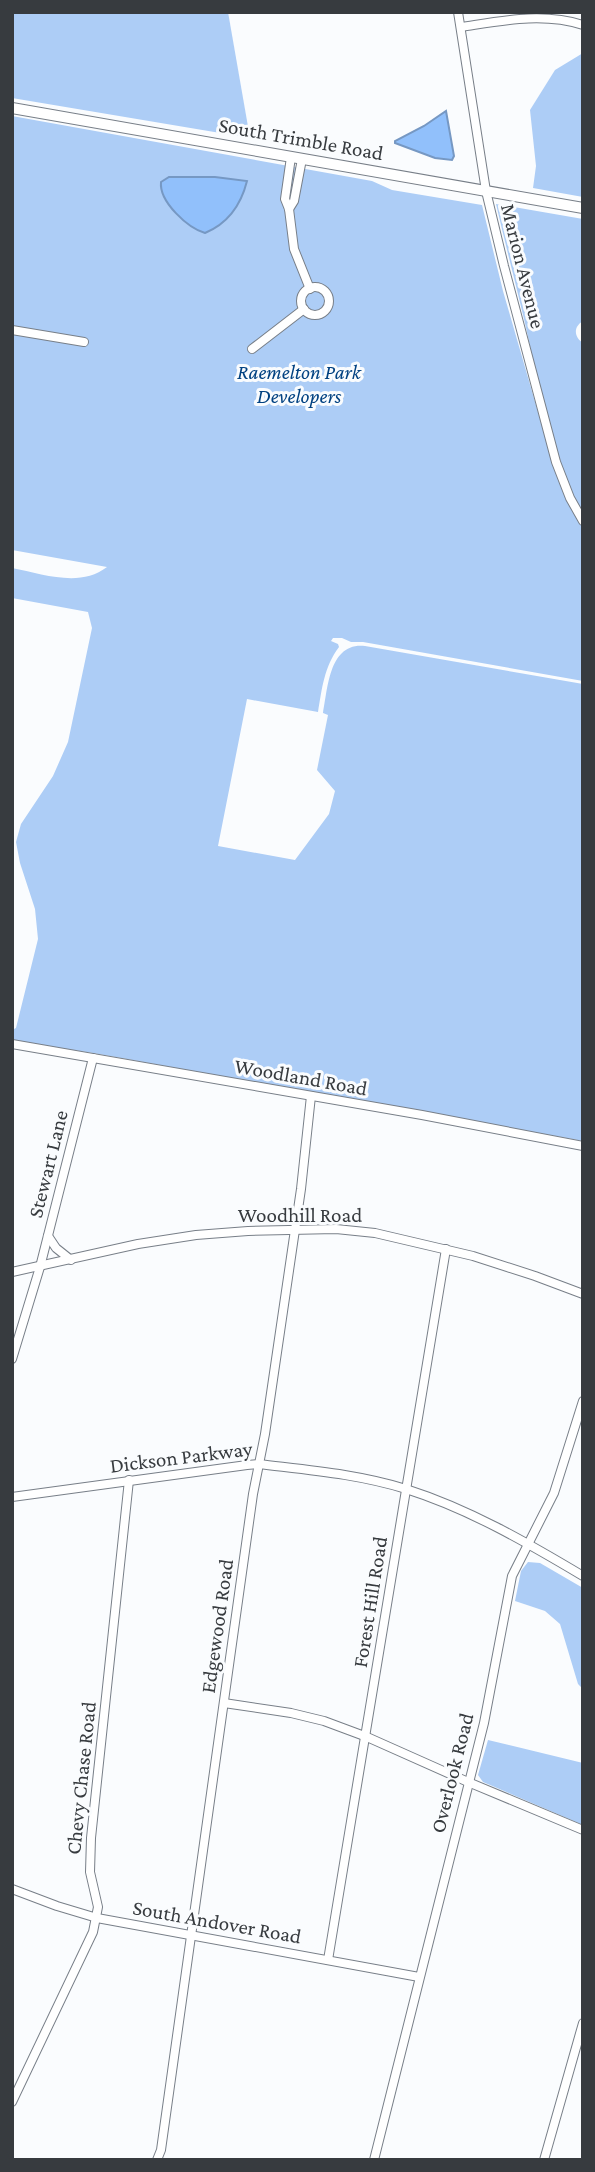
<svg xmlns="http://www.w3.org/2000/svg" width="595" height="2172" font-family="'Crimson Pro',serif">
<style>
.green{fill:#adcdf6}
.water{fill:#91c0fb;stroke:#7698c3;stroke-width:2}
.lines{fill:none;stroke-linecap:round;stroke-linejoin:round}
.minor-casing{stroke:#787f88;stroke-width:10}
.major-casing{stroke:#787f88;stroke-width:12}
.minor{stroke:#fff;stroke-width:8}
.major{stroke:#fff;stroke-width:10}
.labels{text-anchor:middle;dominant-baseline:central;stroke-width:6;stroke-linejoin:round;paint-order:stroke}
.street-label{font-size:21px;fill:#373b3f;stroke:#fafcfe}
.park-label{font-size:21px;font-style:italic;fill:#014181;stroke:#fafcfe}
</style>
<rect width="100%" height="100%" fill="#fafcfe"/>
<g class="green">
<polygon points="12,12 228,12 250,138 12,98"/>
<polygon points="583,53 583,197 533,188 536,166 530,110 555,70"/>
<path d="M12 116 372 181 392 190 482 205 503 291 555 471 569 505 583 527V681L363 642H351L342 638H333L331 641 338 644 339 647C324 667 322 689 318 712L247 699 218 846 295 860 329 814 335 791 317 770 328 715 323 713C328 688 329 642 365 646L583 684V1141L93 1053 12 1041V1030L16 1028 38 939 35 909 20 863 16 842 21 824 53 776 68 742 92 628 88 612 12 598V568C43 574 80 588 107 567L12 550Z"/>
<path d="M496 204 583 219V321C573 327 574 337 583 343V513C550 454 539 384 524 319 515 281 505 243 496 204Z"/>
<polygon points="528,1562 540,1563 583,1588 583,1689 578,1684 560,1624 545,1611 515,1601 521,1571"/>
<polygon points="488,1740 583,1763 583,1825 483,1782 478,1775"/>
</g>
<g class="water">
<polygon points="446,111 454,156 452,160 435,158 395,143 395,141 424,126"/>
<path d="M169 177H215L247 181C241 205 229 223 205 233 188 228 159 202 161 182Z"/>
</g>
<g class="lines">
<g class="minor-casing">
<g id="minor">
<polyline points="458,12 486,191 504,266 556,462 570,498 583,521"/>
<path d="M461 27C501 21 542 12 583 25"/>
<polyline points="291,157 285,199 289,209 294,249 310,289"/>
<polyline points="289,209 294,201 302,159"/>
<circle cx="315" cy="301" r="14"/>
<polyline points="12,330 84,342"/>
<polyline points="252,349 304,309"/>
<polyline points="12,1044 422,1115 583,1146"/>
<polyline points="48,1236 56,1248 71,1260"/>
<polyline points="12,1272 138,1244 196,1235 248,1231 336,1229 375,1233 473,1256 535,1276 583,1294"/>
<polyline points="12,1359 40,1267 93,1058"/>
<path d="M12 1497 247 1465 259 1464C308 1470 358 1474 406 1489 469 1509 526 1542 583 1576"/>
<polyline points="224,1703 291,1713 324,1721 367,1737 468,1782 583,1830"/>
<polyline points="12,1889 57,1906 97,1918 419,1977"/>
<polyline points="328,1960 446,1249"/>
<polyline points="12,2102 93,1932 98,1907 90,1872 91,1838 129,1480"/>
<polyline points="157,2160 161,2150 253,1494 265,1434 301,1189 311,1096"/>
<polyline points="374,2160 484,1723 512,1576 554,1493 583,1401"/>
<polyline points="544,2160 583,2023"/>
</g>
</g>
<g class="major-casing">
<polyline id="major" points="12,108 583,208"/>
</g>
<use href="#minor" class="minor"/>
<use href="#major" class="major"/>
</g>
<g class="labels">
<g class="street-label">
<text transform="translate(301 139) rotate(10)">South Trimble Road</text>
<text transform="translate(523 266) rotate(76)">Marion Avenue</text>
<text transform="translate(301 1077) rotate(10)">Woodland Road</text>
<text transform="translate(48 1164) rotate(-76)">Stewart Lane</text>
<text x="300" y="1215">Woodhill Road</text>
<text transform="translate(181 1457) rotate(-7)">Dickson Parkway</text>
<text transform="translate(370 1602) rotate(-81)">Forest Hill Road</text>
<text transform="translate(217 1626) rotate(-82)">Edgewood Road</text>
<text transform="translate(452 1773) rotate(-76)">Overlook Road</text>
<text transform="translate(81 1778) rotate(-84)">Chevy Chase Road</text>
<text transform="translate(217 1922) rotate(10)">South Andover Road</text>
</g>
<g class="park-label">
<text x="299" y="372">Raemelton Park<tspan x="299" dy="24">Developers</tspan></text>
</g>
</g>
<rect width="595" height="2172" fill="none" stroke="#373b3f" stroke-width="28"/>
</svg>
